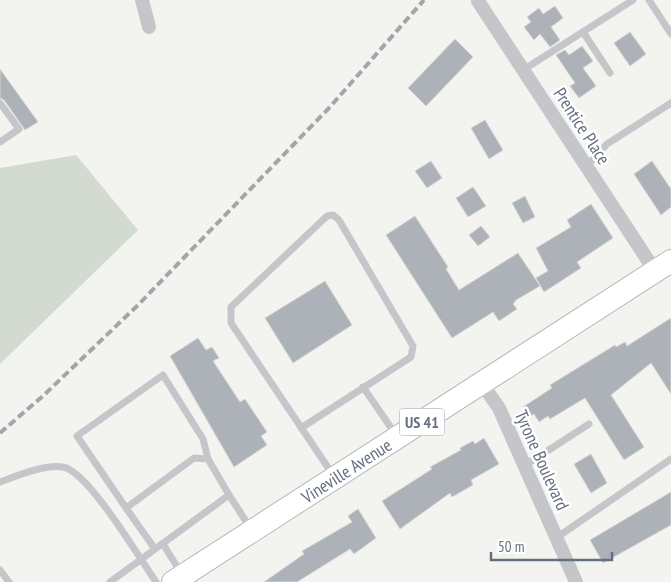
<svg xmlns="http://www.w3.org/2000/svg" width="671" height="582" font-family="'PT Sans Narrow',sans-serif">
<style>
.green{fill:#d3dbd1}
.building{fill:#adb1b8;stroke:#d5d5d3}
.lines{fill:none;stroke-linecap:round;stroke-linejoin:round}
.primary-casing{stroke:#b5b7bb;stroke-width:24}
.lane{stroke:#c4c6ca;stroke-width:7}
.street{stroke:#c4c6ca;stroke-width:14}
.primary{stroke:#fff;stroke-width:22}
.rail{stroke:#a2a6ac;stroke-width:4;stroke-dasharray:8 4;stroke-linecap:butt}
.labels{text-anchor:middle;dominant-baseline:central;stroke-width:5;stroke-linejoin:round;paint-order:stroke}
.shield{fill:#fff;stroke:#929aa6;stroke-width:1}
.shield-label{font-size:16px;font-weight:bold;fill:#646f80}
.street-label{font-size:18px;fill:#646f80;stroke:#fff}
</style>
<rect width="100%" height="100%" fill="#f3f4f0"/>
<polygon class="green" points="76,155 138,230 0,364 0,168"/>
<g class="building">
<polygon points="555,6 563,18 551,27 560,40 550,47 540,34 534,40 524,27 531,22 527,17 539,8 543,14"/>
<polygon points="630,32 646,54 630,66 614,43"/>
<polygon points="455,39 473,57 426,106 408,88"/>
<polygon points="582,46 593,61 583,68 596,86 579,98 570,86 575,83 556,55 565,50 569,55"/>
<polygon points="0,69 38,122 25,130 4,100 0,98"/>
<polygon points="485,120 503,150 489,159 471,128"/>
<polygon points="431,161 442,178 427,188 415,171"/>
<polygon points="652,161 671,189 671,207 661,215 634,174"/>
<polygon points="473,187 486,206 468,217 456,198"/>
<polygon points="525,196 535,217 523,223 512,203"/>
<polygon points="591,204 613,238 577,262 581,268 544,292 536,278 548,271 536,248 571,227 567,220"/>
<polygon points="415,216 448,267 446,269 459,290 518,253 540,286 516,300 513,304 517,309 499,321 493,312 452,338 386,235"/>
<polygon points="481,226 490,237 478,246 469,235"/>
<polygon points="325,281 352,325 293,363 265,318"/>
<polygon points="671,318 671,394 651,363 611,395 644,447 624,460 585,398 550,419 548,416 539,422 534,414 529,417 523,407 552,388 550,385 615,345 616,347 625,342 627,346"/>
<polygon points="198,338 206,350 212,347 219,358 213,361 240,402 245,399 267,432 261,436 267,445 234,467 170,356"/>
<polygon points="484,438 499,464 471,480 473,485 452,497 450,493 400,529 382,501 432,469 430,467 461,450 460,448 473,441 475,444"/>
<polygon points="591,454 607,483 591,493 574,464"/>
<polygon points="671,492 671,525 603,563 590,540"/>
<polygon points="358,509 376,538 354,554 350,549 297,582 264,582 304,554 302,551 352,522 348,516"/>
</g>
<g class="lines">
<g class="primary-casing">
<g id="primary">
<path id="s1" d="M173 582 671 261"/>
</g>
</g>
<g class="lane">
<polyline points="649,0 671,34"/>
<polyline points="583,32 610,73"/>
<polyline points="523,70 633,0"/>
<polyline points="0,103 19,129 0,142"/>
<polyline points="587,166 607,144 671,103"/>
<polyline points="363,387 396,435"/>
<polyline points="301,428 411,357 413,346 339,220 333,215 327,216 231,307 231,323 333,475"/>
<polyline points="524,466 589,424"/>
<path d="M0 482C17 476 45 464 63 467 88 471 140 559 156 582"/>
<polyline points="229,495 251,529"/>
<polyline points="126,508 77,436 163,375 203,439 208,459"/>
<polyline points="556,538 671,459"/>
<polyline points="163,544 181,573"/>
<polyline points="0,570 9,582"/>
<polyline points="110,582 229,495 208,459 194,458 126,508 155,549"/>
</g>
<g class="street">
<polyline points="142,0 149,27"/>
<polyline points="478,1 655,271"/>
<polyline points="482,384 499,408 576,582"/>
</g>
<use href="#primary" class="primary"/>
<polyline class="rail" points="0,433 44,395 138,305 329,108 424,0"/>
</g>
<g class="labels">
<rect class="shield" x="399.5" y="408.5" width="45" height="27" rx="4"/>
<g class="shield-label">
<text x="422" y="422">US 41</text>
</g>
<g class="street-label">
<text transform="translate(582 126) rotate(57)">Prentice Place</text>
<text transform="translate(542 460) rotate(66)">Tyrone Boulevard</text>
<text stroke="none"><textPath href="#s1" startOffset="206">Vineville Avenue</textPath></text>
</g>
</g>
<path d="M491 552v8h121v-8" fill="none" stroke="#646f80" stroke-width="2.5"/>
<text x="498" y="552" font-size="15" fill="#646f80" stroke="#ffffff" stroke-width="4" paint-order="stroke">50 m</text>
</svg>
